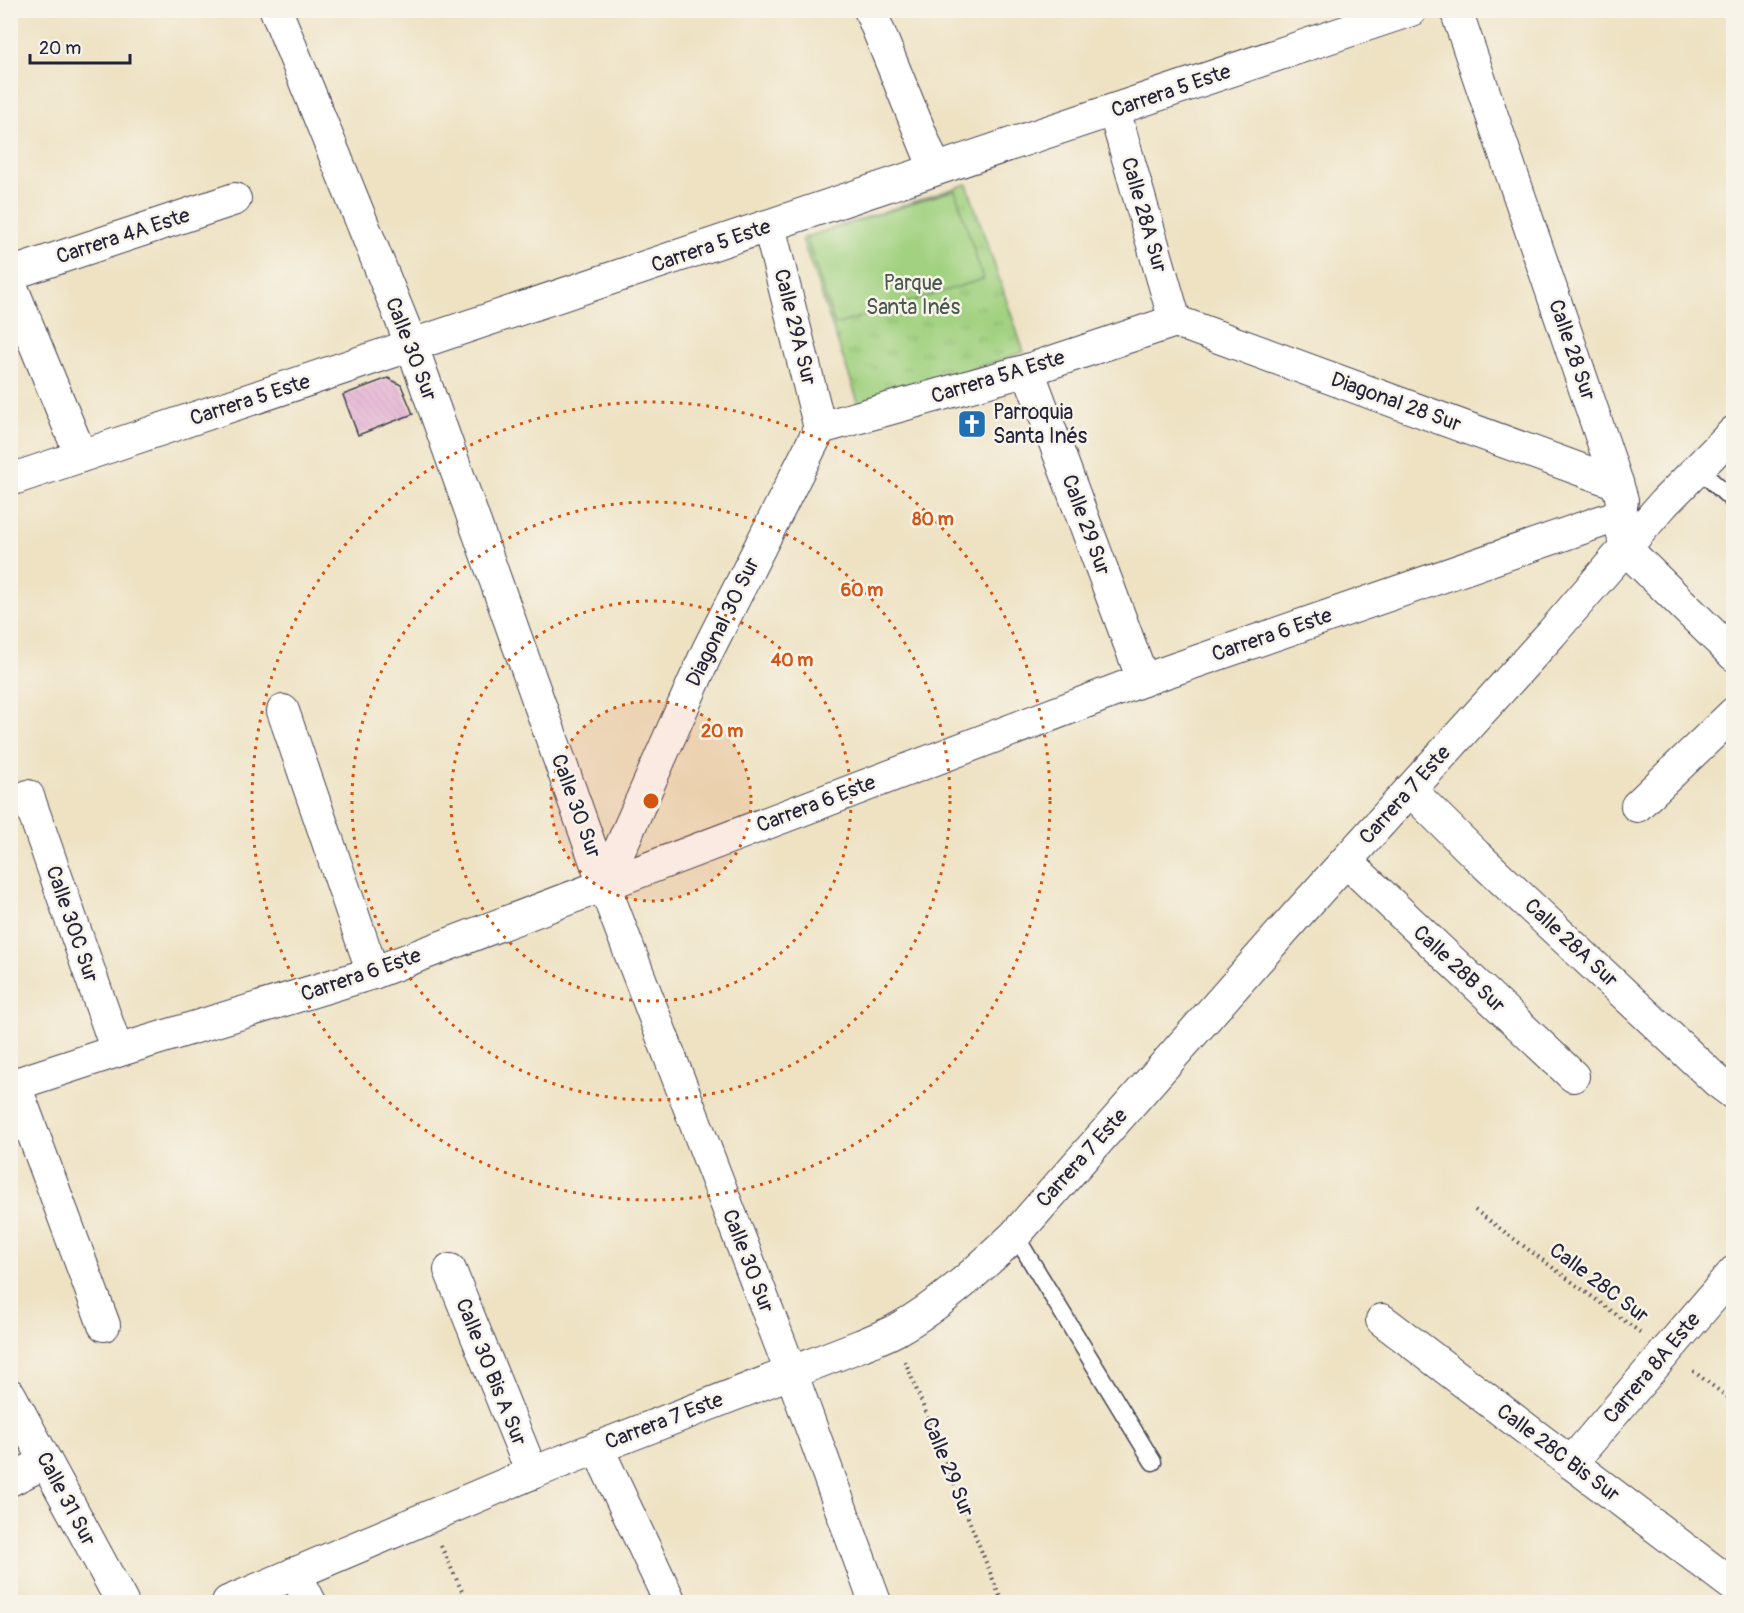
<svg xmlns="http://www.w3.org/2000/svg" width="1744" height="1613" font-family="Pangolin,sans-serif">
<style>
.grass{fill:url(#grass-tufts);stroke:#627a5e;stroke-width:1.5}
.garden{fill:#a2d281;stroke:#627a5e;stroke-width:1.5}
.building{fill:url(#building-back-hatch)}
.lines{fill:none;stroke-linecap:round;stroke-linejoin:round}
.service-casing{stroke:#413f4f;stroke-width:19}
.minor-casing{stroke:#413f4f;stroke-width:34}
.path{stroke:#413f4f;stroke-width:4;stroke-dasharray:1.5 4.5;stroke-linecap:butt}
.service{stroke:#fff;stroke-width:16}
.minor{stroke:#fff;stroke-width:32}
.ring{fill:none;stroke:#d45411;stroke-width:3;stroke-dasharray:3 6}
.labels{text-anchor:middle;dominant-baseline:central;stroke-width:5;stroke-linejoin:round;paint-order:stroke}
.street-label{font-size:21px;fill:#22223b;stroke:#f7f3e8}
.park-label{font-size:21px;fill:#485750;stroke:#f7f3e8}
.poi-label{font-size:21px;fill:#22223b;stroke:#f7f3e8;text-anchor:start}
.centre{fill:#d45411;stroke:#f7f3e8;stroke-width:3}
.ring-label{font-size:18px;text-anchor:middle;font-weight:bold;fill:#d45411;stroke:#f7f3e8;stroke-width:5;stroke-linejoin:round;paint-order:stroke}
</style>
<defs>
<pattern id="grass-tufts" width="24" height="20" patternUnits="userSpaceOnUse" patternTransform="scale(1.5)"><rect width="24" height="20" fill="#a2d281"/><path d="M3 7l-1-3M5 7V3M7 7l1-3M15 17l-1-3M17 17v-4M19 17l1-3" fill="none" stroke="#8bb470"/></pattern>
<pattern id="building-back-hatch" width="6" height="6" patternUnits="userSpaceOnUse" patternTransform="scale(1.5)"><rect width="6" height="6" fill="#e6b1d5"/><path d="M-1 5l2 2M0 0l6 6M5-1l2 2" fill="none" stroke="#c598b8"/></pattern>
</defs>
<rect width="100%" height="100%" fill="#f7f3e8"/>
<filter id="ink" filterUnits="userSpaceOnUse"><feTurbulence type="fractalNoise" baseFrequency=".0167" numOctaves="2"/><feDisplacementMap in="SourceGraphic" scale="12" xChannelSelector="R" yChannelSelector="G"/><feConvolveMatrix kernelMatrix="1 2 1 2 8 2 1 2 1" color-interpolation-filters="sRGB"/></filter>
<filter id="wash" filterUnits="userSpaceOnUse"><feTurbulence type="fractalNoise" baseFrequency=".008" numOctaves="4" result="noise"/><feDisplacementMap in="SourceGraphic" scale="24" xChannelSelector="R" yChannelSelector="G"/><feGaussianBlur stdDeviation="1.35" result="paint"/><feColorMatrix in="noise" values="0 0 0 0 0 0 0 0 0 0 0 0 0 0 0 0 0 1.4 0 .05"/><feComposite in="paint" operator="in"/></filter>
<g filter="url(#wash)">
<rect width="100%" height="100%" fill="#eee2c3"/>
<polygon class="grass" points="967,184 1024,352 860,407 802,239"/>
<polygon class="garden" points="955,190 983,279 835,325 806,237"/>
<g id="blocks">
<polygon class="building" points="388,378 401,385 413,414 358,435 343,395"/>
</g>
</g>
<g filter="url(#ink)">
<use href="#blocks" fill-opacity="0" stroke="#413f4f" stroke-width="1.5"/>
<g class="lines">
<g class="service-casing">
<g id="service">
<polyline points="1699,469 1734,502"/>
<polyline points="1015,1235 1153,1462"/>
</g>
</g>
<g class="minor-casing">
<g id="minor">
<polyline points="276,10 412,346 604,885 791,1372 875,1602"/>
<polyline points="870,10 935,169"/>
<polyline points="1456,10 1617,483 1622,500 1620,515 1625,548 1734,655"/>
<polyline points="1114,110 1175,321"/>
<polyline points="769,226 820,428"/>
<polyline points="10,274 235,199"/>
<polyline points="10,283 81,456"/>
<polyline points="1175,321 1617,483"/>
<polyline points="1028,370 1143,680"/>
<polyline points="820,428 1028,370 1175,321"/>
<polyline points="10,480 1411,10"/>
<polyline points="283,711 373,973"/>
<polyline points="1410,790 1476,855 1718,1082 1734,1094"/>
<polyline points="28,796 117,1051"/>
<polyline points="1637,806 1734,713"/>
<polyline points="1346,861 1573,1076"/>
<polyline points="604,885 708,650 820,428"/>
<polyline points="15,1085 104,1325"/>
<polyline points="10,1086 117,1051 373,973 1143,680 1620,515"/>
<polyline points="450,1270 532,1473"/>
<polyline points="1382,1320 1734,1586"/>
<polyline points="10,1395 122,1602"/>
<polyline points="597,1447 670,1602"/>
<polyline points="1571,1463 1734,1272"/>
<polyline points="10,1480 46,1462"/>
<polyline points="295,1573 310,1602"/>
<path d="M228 1602 532 1473 862 1345C873 1340 885 1336 896 1330 941 1305 978 1270 1015 1235L1296 916 1551 634 1664 503 1734 432"/>
</g>
</g>
<g class="path">
<polyline points="1475,1210 1641,1333"/>
<polyline points="905,1361 1002,1602"/>
<polyline points="1693,1371 1734,1402"/>
<polyline points="441,1546 467,1602"/>
</g>
<use href="#service" class="service"/>
<use href="#minor" class="minor"/>
</g>
</g>
<circle cx="651" cy="801" r="100" fill="#d45411" fill-opacity=".12"/>
<g class="ring">
<circle cx="651" cy="801" r="100"/>
<circle cx="651" cy="801" r="200"/>
<circle cx="651" cy="801" r="299"/>
<circle cx="651" cy="801" r="399"/>
</g>
<defs>
<g id="church-square" transform="scale(1.5)"><rect x="-9" y="-9" width="18" height="18" rx="4" fill="#1f6fb2" stroke="#f7f3e8"/><path d="M-1.2-6h2.4v3.5h3.3v2.4h-3.3V6h-2.4V-.1h-3.3v-2.4h3.3Z" fill="#fff"/></g>
</defs>
<g fill-rule="evenodd">
<use href="#church-square" x="972" y="424"/>
</g>
<g class="labels">
<g class="street-label">
<text transform="translate(1171 91) rotate(-19)">Carrera 5 Este</text>
<text transform="translate(1144 215) rotate(74)">Calle 28A Sur</text>
<text transform="translate(123 236) rotate(-18)">Carrera 4A Este</text>
<text transform="translate(711 246) rotate(-19)">Carrera 5 Este</text>
<text transform="translate(795 327) rotate(76)">Calle 29A Sur</text>
<text transform="translate(411 349) rotate(69)">Calle 30 Sur</text>
<text transform="translate(1572 350) rotate(71)">Calle 28 Sur</text>
<text transform="translate(998 377) rotate(-17)">Carrera 5A Este</text>
<text transform="translate(250 400) rotate(-18)">Carrera 5 Este</text>
<text transform="translate(1396 402) rotate(20)">Diagonal 28 Sur</text>
<text transform="translate(1086 525) rotate(70)">Calle 29 Sur</text>
<text transform="translate(723 622) rotate(-64)">Diagonal 30 Sur</text>
<text transform="translate(1272 635) rotate(-19)">Carrera 6 Este</text>
<text transform="translate(1405 795) rotate(-48)">Carrera 7 Este</text>
<text transform="translate(816 804) rotate(-21)">Carrera 6 Este</text>
<text transform="translate(576 806) rotate(70)">Calle 30 Sur</text>
<text transform="translate(72 924) rotate(71)">Calle 30C Sur</text>
<text transform="translate(1571 943) rotate(43)">Calle 28A Sur</text>
<text transform="translate(1459 969) rotate(43)">Calle 28B Sur</text>
<text transform="translate(361 975) rotate(-19)">Carrera 6 Este</text>
<text transform="translate(1082 1158) rotate(-48)">Carrera 7 Este</text>
<text transform="translate(748 1261) rotate(69)">Calle 30 Sur</text>
<text transform="translate(1599 1283) rotate(37)">Calle 28C Sur</text>
<text transform="translate(1652 1368) rotate(-50)">Carrera 8A Este</text>
<text transform="translate(491 1372) rotate(68)">Calle 30 Bis A Sur</text>
<text transform="translate(664 1421) rotate(-21)">Carrera 7 Este</text>
<text transform="translate(1558 1453) rotate(37)">Calle 28C Bis Sur</text>
<text transform="translate(948 1467) rotate(68)">Calle 29 Sur</text>
<text transform="translate(66 1499) rotate(62)">Calle 31 Sur</text>
</g>
<g class="park-label">
<text x="913" y="283">Parque<tspan x="913" dy="24">Santa Inés</tspan></text>
</g>
<g class="poi-label">
<text x="993" y="412">Parroquia<tspan x="993" dy="24">Santa Inés</tspan></text>
</g>
</g>
<circle cx="651" cy="801" r="9" class="centre"/>
<g class="ring-label">
<text x="933" y="525">80 m</text>
<text x="862" y="596">60 m</text>
<text x="792" y="666">40 m</text>
<text x="722" y="737">20 m</text>
</g>
<rect width="1744" height="1613" fill="none" stroke="#f7f3e8" stroke-width="36"/>
<path d="M30 54v9h100v-9" fill="none" stroke="#22223b" stroke-width="3"/>
<text x="39" y="54" font-size="18" fill="#22223b" stroke="#f7f3e8" stroke-width="4.5" paint-order="stroke">20 m</text>
</svg>
